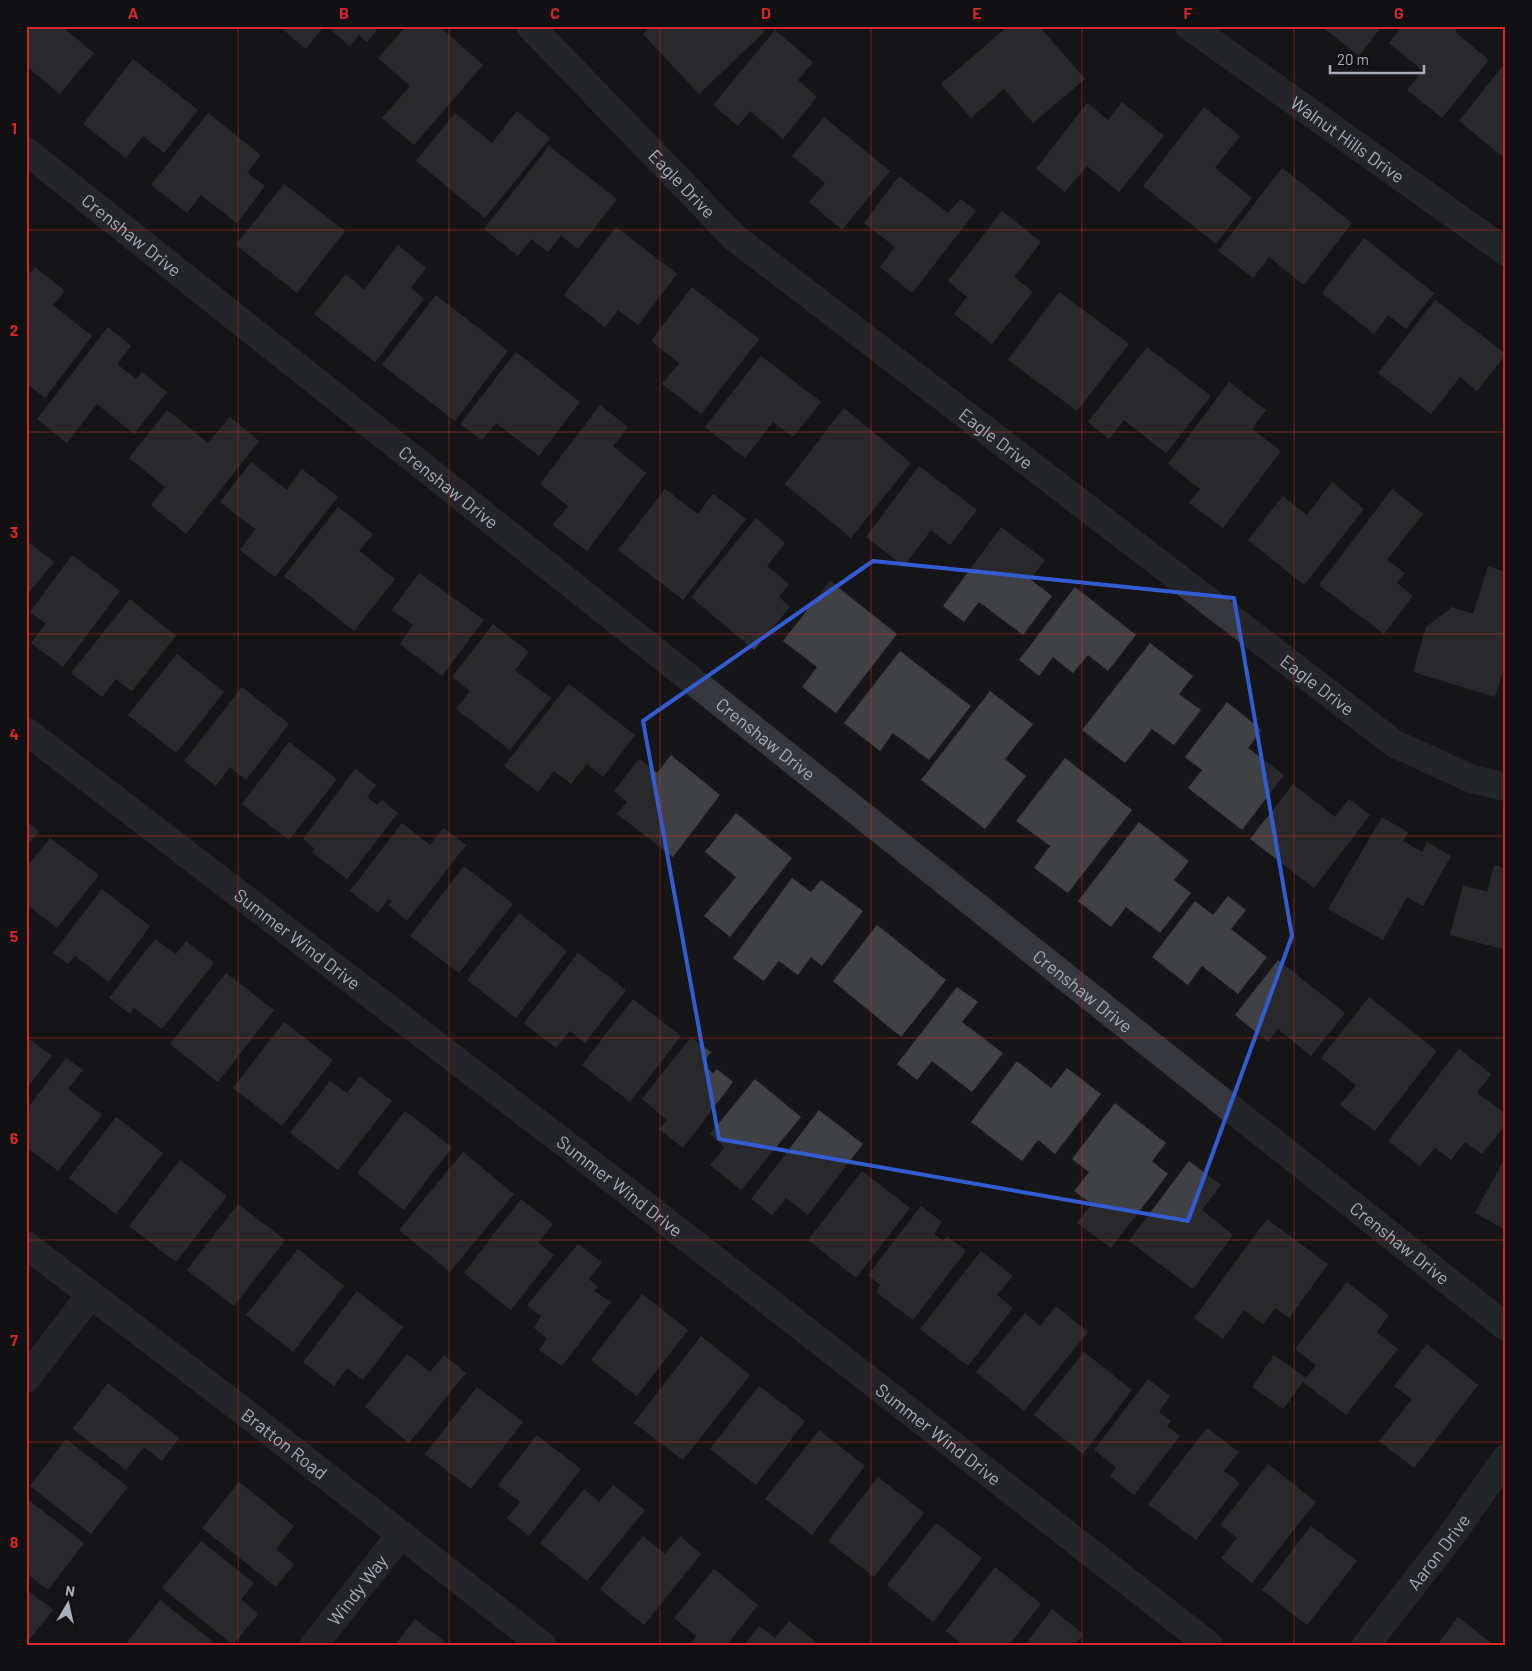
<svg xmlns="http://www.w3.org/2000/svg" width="1532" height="1671" font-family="Barlow,sans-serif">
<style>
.building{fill:#404145}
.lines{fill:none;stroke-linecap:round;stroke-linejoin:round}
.minor{stroke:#37383d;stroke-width:28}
.marked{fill:none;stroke:#325cd3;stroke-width:4;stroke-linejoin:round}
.grid{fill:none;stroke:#d62828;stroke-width:1;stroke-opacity:0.55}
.labels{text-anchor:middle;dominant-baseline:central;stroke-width:4;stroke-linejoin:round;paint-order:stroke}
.street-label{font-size:18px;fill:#a8adb8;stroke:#111113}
.neatline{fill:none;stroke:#d62828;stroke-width:2}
.grid-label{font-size:16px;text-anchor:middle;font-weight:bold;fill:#d62828}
</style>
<rect width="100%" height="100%" fill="#161618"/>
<g class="building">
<polygon points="26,26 61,26 94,53 60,94 26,66"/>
<polygon points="279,26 324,26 306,49"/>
<polygon points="326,26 380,26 367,42 359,35 350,46"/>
<polygon points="406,26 439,26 483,65 414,145 382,118 410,86 378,58"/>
<polygon points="652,26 760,26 765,31 699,94 643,34"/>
<polygon points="1008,26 1039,26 1085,79 1033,123 1004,89 971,118 941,84"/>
<polygon points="1321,26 1382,26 1359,56"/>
<polygon points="1403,26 1460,26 1455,32 1489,60 1442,118 1407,90 1423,71 1389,43"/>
<polygon points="775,30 813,62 798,80 817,97 783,139 750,111 738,126 713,105"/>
<polygon points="133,59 198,110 164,153 143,136 126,158 83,124"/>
<polygon points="1504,64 1506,65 1506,159 1459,121"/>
<polygon points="1122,102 1164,136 1119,192 1087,166 1065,192 1036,169 1087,103 1108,120"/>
<polygon points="1204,107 1240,136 1215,168 1252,198 1216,244 1143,186"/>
<polygon points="517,111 550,138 485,218 416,161 455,113 492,143"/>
<polygon points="208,113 261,155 247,173 265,186 237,223 201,195 187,213 151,185"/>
<polygon points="824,117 890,171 842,230 809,202 825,183 792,156"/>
<polygon points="549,146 617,199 578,249 561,236 548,252 531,239 518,256 484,229"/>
<polygon points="1282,168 1352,223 1304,285 1269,257 1253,278 1218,251"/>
<polygon points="899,176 948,213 961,199 976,211 912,293 880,267 895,247 864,223"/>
<polygon points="284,184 345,231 297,293 236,245"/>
<polygon points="1002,211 1041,242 1014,277 1033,292 992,344 954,314 967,297 948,281"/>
<polygon points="616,227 677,274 638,325 618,310 605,327 564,295"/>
<polygon points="1364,238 1434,293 1406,329 1388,315 1374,334 1322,293"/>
<polygon points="398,245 426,268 411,288 424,299 375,362 314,314 346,274 364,290"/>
<polygon points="35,267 65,291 53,305 92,336 45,398 26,383 26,277"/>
<polygon points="692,287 759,339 701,414 662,384 679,363 651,341"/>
<polygon points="1059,292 1129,344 1077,411 1008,360"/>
<polygon points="436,295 508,351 455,421 382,365"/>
<polygon points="1435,300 1506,354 1477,391 1460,377 1431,414 1378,373"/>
<polygon points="108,327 131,346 117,364 136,379 142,372 167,392 134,434 97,404 67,443 37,419"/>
<polygon points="1147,347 1211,396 1166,453 1124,420 1109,439 1088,422"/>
<polygon points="516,352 580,402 539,456 496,423 482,440 460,424"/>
<polygon points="761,356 821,402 793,437 773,422 745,458 705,427"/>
<polygon points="1229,382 1266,410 1252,429 1281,451 1223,528 1189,503 1200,489 1168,464"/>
<polygon points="600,405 628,427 613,446 646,473 587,551 553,525 568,506 540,484"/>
<polygon points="844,408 911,463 851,538 785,484"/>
<polygon points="167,410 208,443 230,417 259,441 186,534 151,505 165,487 129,458"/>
<polygon points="251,462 287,490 302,469 338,497 275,577 240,550 255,529 220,502"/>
<polygon points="919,466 977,510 950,545 931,530 904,566 866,537"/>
<polygon points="1332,482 1364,509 1304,585 1248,540 1283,496 1307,515"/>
<polygon points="665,489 698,514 713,494 746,519 683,600 618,550"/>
<polygon points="1392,489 1423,514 1387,560 1405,573 1397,583 1413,596 1384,634 1319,585"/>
<polygon points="338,507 373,534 359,551 395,579 354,631 284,576"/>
<polygon points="756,518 785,543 767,566 789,584 779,597 790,607 754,650 691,597"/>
<polygon points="1001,527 1045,560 1030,579 1052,596 1023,635 979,602 964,622 943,606"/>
<polygon points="26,540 54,562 26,596"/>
<polygon points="72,555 120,591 63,667 31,643 46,624 30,612"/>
<polygon points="1488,566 1506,572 1506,661 1495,697 1413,672 1426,627 1452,607 1473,614"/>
<polygon points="419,573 484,620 442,676 400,644 413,625 392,610"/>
<polygon points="830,581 897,634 836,713 802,687 817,667 783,641"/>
<polygon points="1075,587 1136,635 1108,671 1088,655 1073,673 1053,657 1039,676 1019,660"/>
<polygon points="130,599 176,636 132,691 116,679 102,697 71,673"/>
<polygon points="493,624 529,652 515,670 551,698 510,750 456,709 470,691 452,677"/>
<polygon points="1150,643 1193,676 1179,694 1201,710 1174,745 1152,729 1125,763 1082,730"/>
<polygon points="900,651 971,706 929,760 893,733 880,751 844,723"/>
<polygon points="177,654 224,692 176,753 128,715"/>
<polygon points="569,684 635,735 603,777 587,764 571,784 554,771 538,792 504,766"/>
<polygon points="242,687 289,724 246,780 230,767 216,786 184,761"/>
<polygon points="990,691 1033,724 1005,759 1026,776 985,829 921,780"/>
<polygon points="1227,702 1262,730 1248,748 1284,775 1242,830 1188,788 1202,770 1185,757"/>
<polygon points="289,742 337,779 289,840 242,804"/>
<polygon points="671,755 720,795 673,857 617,814 627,802 614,791 639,759 657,773"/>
<polygon points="1065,758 1132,810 1068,893 1034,868 1050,846 1016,821"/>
<polygon points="355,769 376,785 367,797 377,805 382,800 398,813 347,879 312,852 315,849 303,839"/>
<polygon points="1293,784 1335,817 1349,799 1370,815 1314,888 1250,839"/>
<polygon points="736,813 792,858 730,937 704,916 736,877 705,852"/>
<polygon points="1382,817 1408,832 1403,841 1422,852 1427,842 1451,856 1423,906 1407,897 1383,940 1328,909"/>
<polygon points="26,821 39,831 26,847"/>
<polygon points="1139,822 1189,861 1174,880 1191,893 1160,933 1126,907 1111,927 1078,901"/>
<polygon points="402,823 430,845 443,828 466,845 407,921 389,905 392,901 388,899 378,913 350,891"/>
<polygon points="50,838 99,875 57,928 26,904 26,868"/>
<polygon points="1494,865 1506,868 1506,950 1450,935 1463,885 1487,892"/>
<polygon points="464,866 513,904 459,973 410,936"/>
<polygon points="792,878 811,892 821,880 863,911 822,966 811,957 798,975 779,961 764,981 733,958"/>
<polygon points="102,889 150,926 109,982 75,956 68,964 53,953"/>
<polygon points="1228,896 1246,910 1231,929 1267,957 1238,994 1202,966 1188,985 1152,957 1195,901 1213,915"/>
<polygon points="519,913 567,951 516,1018 467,980"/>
<polygon points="877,925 946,980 901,1037 833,981"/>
<polygon points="155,939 176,954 186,941 214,963 162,1029 134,1008 130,1014 109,998"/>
<polygon points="578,953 626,990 585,1043 570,1031 556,1048 524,1023"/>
<polygon points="1278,960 1345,1013 1311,1056 1278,1029 1268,1042 1235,1015"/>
<polygon points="226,973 274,1010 218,1082 170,1044"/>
<polygon points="957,987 978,1002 962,1022 1003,1053 972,1092 932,1061 917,1080 897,1064"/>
<polygon points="1369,997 1437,1051 1375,1131 1340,1105 1356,1085 1321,1058"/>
<polygon points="633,999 681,1036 630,1102 582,1065"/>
<polygon points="284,1022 333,1060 282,1126 233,1088"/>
<polygon points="26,1037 52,1056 26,1089"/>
<polygon points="691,1037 711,1052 702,1064 713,1073 717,1069 733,1082 683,1148 659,1129 667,1120 642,1099"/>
<polygon points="1459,1049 1491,1074 1477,1093 1506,1114 1506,1124 1482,1154 1465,1142 1451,1160 1435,1148 1420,1166 1388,1141"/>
<polygon points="66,1058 83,1070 68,1089 102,1115 58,1171 26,1147 26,1110"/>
<polygon points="1017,1061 1051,1088 1067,1068 1101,1094 1055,1154 1038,1140 1022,1161 971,1122"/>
<polygon points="360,1076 392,1101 338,1170 290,1133 330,1081 347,1093"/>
<polygon points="755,1079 801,1117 741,1190 710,1165 725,1147 710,1134"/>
<polygon points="1115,1103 1166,1143 1152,1161 1168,1174 1111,1248 1077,1223 1092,1204 1074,1191 1089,1172 1072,1159"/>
<polygon points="819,1110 863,1144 808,1215 786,1198 772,1215 751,1199"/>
<polygon points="405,1111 452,1147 404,1210 357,1173"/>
<polygon points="116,1117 163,1153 116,1214 69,1178"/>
<polygon points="463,1152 514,1194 450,1272 399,1230"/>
<polygon points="1506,1156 1506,1230 1475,1213"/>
<polygon points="180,1160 227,1196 176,1262 129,1226"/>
<polygon points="1189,1161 1221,1185 1202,1210 1233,1235 1193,1289 1129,1241"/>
<polygon points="862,1171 910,1208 856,1278 808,1240"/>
<polygon points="521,1199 553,1224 538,1243 554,1255 511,1310 464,1273"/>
<polygon points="238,1204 285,1240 234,1306 187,1270"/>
<polygon points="921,1206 942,1222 934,1234 943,1241 947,1236 966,1251 913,1320 876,1292 880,1285 868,1275"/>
<polygon points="1267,1219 1328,1264 1289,1318 1275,1308 1263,1324 1244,1310 1223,1339 1194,1318"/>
<polygon points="578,1244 602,1262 589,1279 598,1287 594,1291 611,1302 562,1366 539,1350 547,1338 534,1328 541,1316 527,1305"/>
<polygon points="298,1249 344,1286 293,1352 246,1315"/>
<polygon points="981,1251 1013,1276 997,1295 1013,1308 968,1366 920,1329"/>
<polygon points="1347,1282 1389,1315 1377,1332 1398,1349 1346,1415 1303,1382 1283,1409 1252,1387 1274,1355 1306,1378 1316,1365 1295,1349"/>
<polygon points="357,1291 403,1327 363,1380 347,1368 334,1386 303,1362"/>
<polygon points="642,1294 688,1330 637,1396 591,1360"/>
<polygon points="1056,1306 1088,1332 1024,1411 976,1372 1025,1313 1040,1326"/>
<polygon points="701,1336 750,1375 683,1460 634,1423"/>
<polygon points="1427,1344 1478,1385 1414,1468 1379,1441 1412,1399 1394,1386"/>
<polygon points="1084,1352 1132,1390 1083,1454 1034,1415"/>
<polygon points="407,1354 430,1372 444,1355 466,1373 409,1443 365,1407"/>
<polygon points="1148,1379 1170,1396 1159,1412 1171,1421 1167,1426 1180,1436 1134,1495 1110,1476 1116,1467 1094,1450"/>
<polygon points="108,1383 179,1438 162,1461 144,1447 126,1470 73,1429"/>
<polygon points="759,1386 805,1421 756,1485 710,1449"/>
<polygon points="477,1387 523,1422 471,1489 425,1454"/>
<polygon points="1207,1428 1239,1452 1224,1471 1240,1483 1196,1540 1148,1504"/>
<polygon points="819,1430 865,1466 812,1535 765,1499"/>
<polygon points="537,1435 581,1469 529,1536 507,1518 520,1502 498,1485"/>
<polygon points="66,1439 128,1487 91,1534 30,1486"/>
<polygon points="1268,1464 1316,1502 1252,1583 1221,1558 1237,1538 1220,1525"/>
<polygon points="878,1477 924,1513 874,1577 828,1541"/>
<polygon points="239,1482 294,1526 276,1549 294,1564 276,1587 202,1528"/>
<polygon points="613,1485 645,1510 587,1581 540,1543 584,1489 599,1502"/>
<polygon points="26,1498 84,1543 48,1590 26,1573"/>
<polygon points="936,1523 982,1558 933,1622 887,1585"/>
<polygon points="1311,1526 1357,1561 1307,1625 1262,1590"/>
<polygon points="643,1536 665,1554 680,1536 701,1554 644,1625 600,1589"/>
<polygon points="201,1541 254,1583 241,1599 258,1614 233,1645 162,1588"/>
<polygon points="995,1567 1041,1604 1009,1645 963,1645 946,1631"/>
<polygon points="714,1569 758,1605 727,1645 690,1645 696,1636 674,1618"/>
<polygon points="26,1589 53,1610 26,1644"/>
<polygon points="160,1600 217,1645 125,1645"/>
<polygon points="1052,1609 1083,1634 1075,1645 1025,1645"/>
<polygon points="1458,1617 1494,1645 1437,1645"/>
<polygon points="415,1619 449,1645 395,1645"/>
<polygon points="789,1621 820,1645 744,1645 759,1626 775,1638"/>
</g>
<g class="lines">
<g class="minor">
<path id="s1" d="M530 26 735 238 1395 744 1472 779 1506 787"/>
<path id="s2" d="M1189 26 1506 252"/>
<path id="s3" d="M26 151 1506 1327"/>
<path id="s4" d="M26 731 627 1191 1209 1645"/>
<path id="s5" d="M26 1245 256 1421 542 1645"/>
<polyline points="26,1379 91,1294"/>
<path id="s6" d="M314 1645 401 1534"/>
<path id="s7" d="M1366 1645 1451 1536 1506 1458"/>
</g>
</g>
<path d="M0 0H1532V1671H0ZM873 561 1234 598 1292 936 1188 1221 719 1139 643 721Z" fill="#161618" fill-opacity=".55" fill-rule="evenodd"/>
<path class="marked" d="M873 561 1234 598 1292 936 1188 1221 719 1139 643 721Z"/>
<path class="grid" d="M238 26V1645M449 26V1645M660 26V1645M871 26V1645M1082 26V1645M1294 26V1645M26 230H1506M26 432H1506M26 634H1506M26 836H1506M26 1038H1506M26 1240H1506M26 1442H1506"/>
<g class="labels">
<g class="street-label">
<text stroke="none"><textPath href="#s2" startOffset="195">Walnut Hills Drive</textPath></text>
<text stroke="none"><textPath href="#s1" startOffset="219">Eagle Drive</textPath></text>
<text stroke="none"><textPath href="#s3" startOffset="135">Crenshaw Drive</textPath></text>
<text stroke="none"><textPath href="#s1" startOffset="624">Eagle Drive</textPath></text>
<text stroke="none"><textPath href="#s3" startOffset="540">Crenshaw Drive</textPath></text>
<text stroke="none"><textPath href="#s1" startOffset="1029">Eagle Drive</textPath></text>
<text stroke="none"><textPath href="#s3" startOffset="945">Crenshaw Drive</textPath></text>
<text stroke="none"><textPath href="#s4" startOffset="342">Summer Wind Drive</textPath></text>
<text stroke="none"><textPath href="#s3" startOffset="1350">Crenshaw Drive</textPath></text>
<text stroke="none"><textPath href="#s4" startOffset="748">Summer Wind Drive</textPath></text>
<text stroke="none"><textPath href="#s3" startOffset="1755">Crenshaw Drive</textPath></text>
<text stroke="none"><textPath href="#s4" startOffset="1152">Summer Wind Drive</textPath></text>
<text stroke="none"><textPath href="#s5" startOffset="326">Bratton Road</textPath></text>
<text stroke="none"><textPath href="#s7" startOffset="118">Aaron Drive</textPath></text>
<text stroke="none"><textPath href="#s6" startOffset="70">Windy Way</textPath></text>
</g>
</g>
<rect width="1532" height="1671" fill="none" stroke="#111113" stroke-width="55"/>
<g transform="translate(68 1604) rotate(9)" stroke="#111113" stroke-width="4" paint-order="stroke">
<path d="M0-4L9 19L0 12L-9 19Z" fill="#a8adb8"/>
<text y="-8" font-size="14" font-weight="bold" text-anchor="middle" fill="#a8adb8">N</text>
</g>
<path d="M1330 65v8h94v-8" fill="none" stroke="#a8adb8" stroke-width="2.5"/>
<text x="1337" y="65" font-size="15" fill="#a8adb8" stroke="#111113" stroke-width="4" paint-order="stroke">20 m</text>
<rect x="28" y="28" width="1476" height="1616" class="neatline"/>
<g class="grid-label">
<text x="133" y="19">A</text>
<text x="344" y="19">B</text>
<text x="555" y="19">C</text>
<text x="766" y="19">D</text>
<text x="977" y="19">E</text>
<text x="1188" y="19">F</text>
<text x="1399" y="19">G</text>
<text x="14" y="134">1</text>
<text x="14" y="336">2</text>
<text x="14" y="538">3</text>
<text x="14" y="740">4</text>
<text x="14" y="942">5</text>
<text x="14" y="1144">6</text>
<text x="14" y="1346">7</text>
<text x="14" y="1548">8</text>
</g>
</svg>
